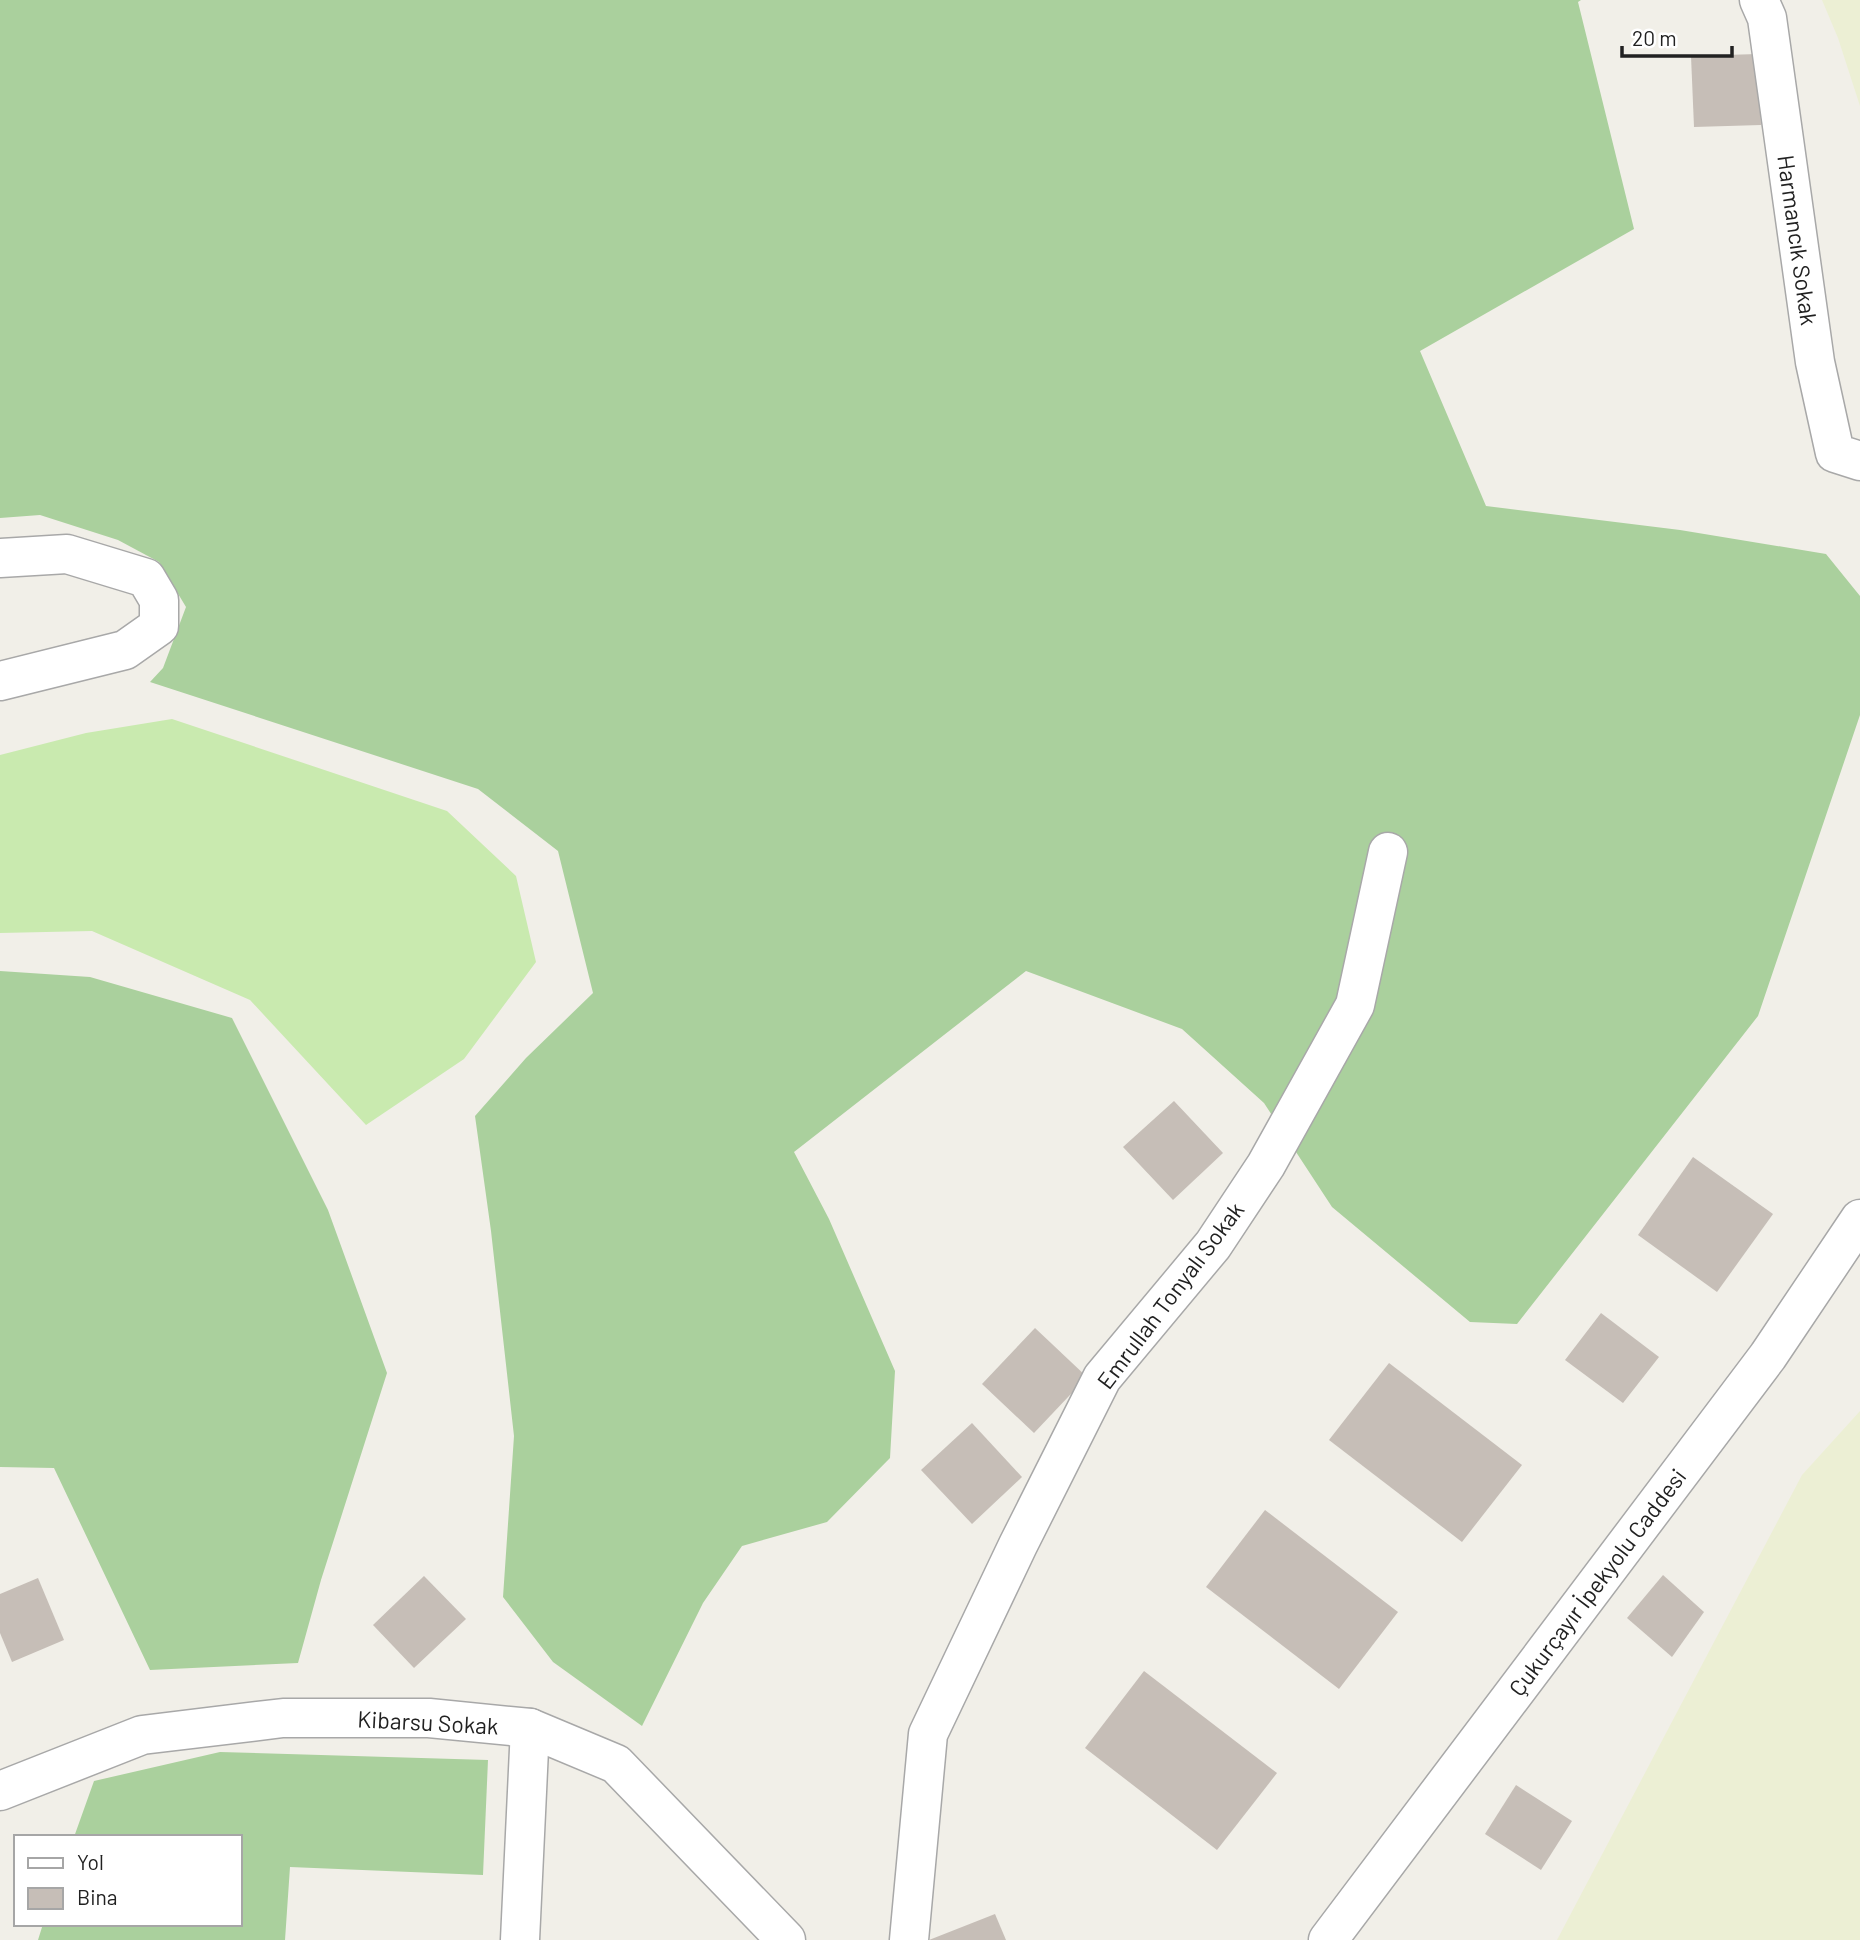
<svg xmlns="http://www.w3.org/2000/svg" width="1860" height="1940" font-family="Barlow,sans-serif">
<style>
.farmland{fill:#ecefd4}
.grass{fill:#c9eaaf}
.forest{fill:#aad09d}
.building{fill:#c6beb7}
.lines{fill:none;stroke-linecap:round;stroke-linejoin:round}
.minor-casing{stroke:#a8a8a8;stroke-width:41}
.minor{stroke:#fff;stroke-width:38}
.labels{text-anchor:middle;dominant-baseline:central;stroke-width:6;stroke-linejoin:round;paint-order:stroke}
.street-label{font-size:23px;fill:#212121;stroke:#fff}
</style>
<rect width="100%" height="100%" fill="#f1efe8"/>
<g class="farmland">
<polygon points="1822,0 1860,0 1860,106 1838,38"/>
<polygon points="1860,1411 1860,1940 1557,1940 1802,1475"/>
</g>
<polygon class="grass" points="172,719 447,811 516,876 536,962 464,1059 366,1125 250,1000 92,931 0,933 0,755 86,733"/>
<g class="forest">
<polygon points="0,0 1581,0 1578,2 1634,229 1420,351 1486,506 1680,530 1826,554 1860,596 1860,715 1758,1016 1517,1324 1470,1322 1332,1207 1264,1103 1182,1029 1026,971 794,1152 829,1219 895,1371 890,1458 827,1522 742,1546 703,1603 642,1726 553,1662 503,1597 514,1436 491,1231 475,1116 526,1058 593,993 558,851 478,789 150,682 163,668 186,607 159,562 118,540 40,515 0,518"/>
<polygon points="0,971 90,977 232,1018 328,1210 387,1373 321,1580 298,1663 150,1670 54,1468 0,1467"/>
<polygon points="220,1752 488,1760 483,1875 290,1867 285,1940 38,1940 43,1924 240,1924 240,1837 74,1837 94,1781"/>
</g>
<g class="building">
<polygon points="1758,54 1761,125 1694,127 1691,56"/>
<polygon points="1174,1101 1223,1153 1173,1200 1123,1147"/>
<polygon points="1693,1157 1773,1214 1717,1292 1638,1235"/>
<polygon points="1601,1313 1659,1357 1623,1403 1565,1360"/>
<polygon points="1035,1328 1087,1377 1034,1433 982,1384"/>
<polygon points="1389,1363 1522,1465 1462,1542 1329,1440"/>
<polygon points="972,1423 1022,1477 972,1524 921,1470"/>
<polygon points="1265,1510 1398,1612 1339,1689 1206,1587"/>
<polygon points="1663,1575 1704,1612 1672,1657 1627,1618"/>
<polygon points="424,1576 466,1619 414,1668 373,1625"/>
<polygon points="38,1578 64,1640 12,1662 0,1633 0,1594"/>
<polygon points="1144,1671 1277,1773 1217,1850 1085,1748"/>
<polygon points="1516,1785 1572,1821 1541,1870 1485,1834"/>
<polygon points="995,1914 1006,1940 929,1940"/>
</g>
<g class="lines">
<g class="minor-casing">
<g id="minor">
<polyline points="1759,0 1767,18 1815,362 1835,453 1860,461"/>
<polyline points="0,558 67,554 146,578 159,600 159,626 125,650 0,681"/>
<polyline points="0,1791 142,1735 283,1718 429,1718 530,1728 616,1764 786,1940"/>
<polyline points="520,1940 530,1728"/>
<polyline points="909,1940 928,1734 1018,1545 1102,1378 1213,1245 1266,1165 1355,1005 1388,852"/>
<polyline points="1328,1940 1768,1356 1860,1219"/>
</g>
</g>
<use href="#minor" class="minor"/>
</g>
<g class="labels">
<g class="street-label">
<text transform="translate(1798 240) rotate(82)">Harmancık Sokak</text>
<text transform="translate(1170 1295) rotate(-53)">Emrullah Tonyalı Sokak</text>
<text transform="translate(1597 1582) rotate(-53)">Çukurçayır İpekyolu Caddesi</text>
<text transform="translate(428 1722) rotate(3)">Kibarsu Sokak</text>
</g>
</g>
<rect x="14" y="1835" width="228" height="91" fill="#ffffff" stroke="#a6a6a6" stroke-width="2"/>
<rect x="28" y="1858" width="35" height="10" fill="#ffffff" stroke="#a6a6a6" stroke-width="2"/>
<text x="77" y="1870" font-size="21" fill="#212121">Yol</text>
<rect x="28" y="1888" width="35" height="21" fill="#c6beb7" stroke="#a6a6a6" stroke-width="2"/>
<text x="77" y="1905" font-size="21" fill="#212121">Bina</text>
<path d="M1622 46v10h110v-10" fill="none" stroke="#212121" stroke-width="3.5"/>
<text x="1632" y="46" font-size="21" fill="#212121" stroke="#ffffff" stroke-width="5" paint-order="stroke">20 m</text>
</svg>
